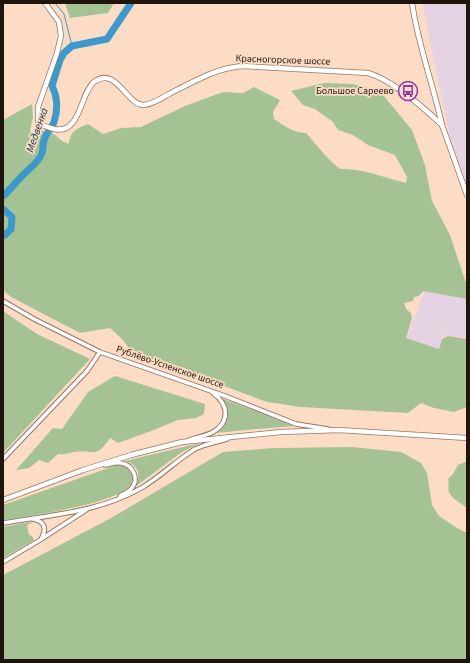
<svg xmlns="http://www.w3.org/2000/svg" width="470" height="663" font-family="'Source Sans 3',sans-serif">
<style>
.industrial{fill:#e5d3e4}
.green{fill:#a5c295}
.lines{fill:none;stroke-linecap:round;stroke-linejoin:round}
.stream{stroke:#3d99ca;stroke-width:1}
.river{stroke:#3d99ca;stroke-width:7}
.street-casing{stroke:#957763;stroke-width:5.5}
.secondary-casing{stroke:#957763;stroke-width:6}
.street{stroke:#fff;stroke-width:3.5}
.secondary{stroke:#fff;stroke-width:4.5}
.labels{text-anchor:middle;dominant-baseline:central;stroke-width:3.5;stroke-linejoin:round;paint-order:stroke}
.street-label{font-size:10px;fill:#20140d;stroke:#fddcc6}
.poi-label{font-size:10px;fill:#20140d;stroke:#fddcc6;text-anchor:end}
.water-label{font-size:11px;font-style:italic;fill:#0d354a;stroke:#fddcc6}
</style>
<rect width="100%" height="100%" fill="#fddcc6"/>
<g class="industrial">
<polygon points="422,3 467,3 467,186 450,138"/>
<polygon points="424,291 467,299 467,338 442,335 439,349 407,338"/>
</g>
<g class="green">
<polygon points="65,3 114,3 108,13 70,18"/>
<path d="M324 83 352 84 379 90 412 130 425 165 432 201 450 235 467 286V299L423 291 419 296 414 297 413 301 404 303 406 309 411 313 412 318 406 338 439 349 442 339 448 336 467 339V407L454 412 434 408 421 403 408 413 301 407 267 402 131 351 123 340 110 328 80 333 11 297 3 290V120L32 104 33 117 30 131 33 133 40 130 54 134 62 141 69 144C70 131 76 129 88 124L103 134 121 128 141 127 185 106 223 92 243 93 254 87 280 100 273 112 274 119C283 125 294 133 306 133 317 145 326 158 340 169 364 168 384 178 406 183L407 177 395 155 368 145 353 135 338 130 333 122 315 109 303 105 291 91Z"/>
<polygon points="3,311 37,334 90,359 3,453"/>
<path d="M115 376 205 404 204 414 196 418 178 420 151 431 118 443 110 438C94 461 95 448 74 452 68 453 64 455 58 454L48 463 39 460 29 468 16 470 53 428 62 429 88 392Z"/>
<path d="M223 399 294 426 257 429 216 433C229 425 231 412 223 399Z"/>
<path d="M200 443 182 452 136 486C142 474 137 464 125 461Z"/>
<polygon points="352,447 401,452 421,463 427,473 432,505 439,516 457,528 467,533 467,660 3,660 3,575 111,518 223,452 274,448"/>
<path d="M465 462H467V508C462 504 452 499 449 492 448 489 449 483 448 479L453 474 458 465Z"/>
<path d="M117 465C128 466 135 473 131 484 120 504 27 516 3 520V505Z"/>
<polygon points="31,522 32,523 27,525 29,535 32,536 34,540 3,558 3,527"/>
</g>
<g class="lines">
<polyline class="stream" points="55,3 64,14 72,46"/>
<g class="river">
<path d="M3 196C11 189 17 181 24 174 31 167 39 162 42 153 44 149 42 144 44 141 45 134 52 128 54 122 58 110 58 98 52 86L60 60 64 53 72 46 107 39 131 3"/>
<polyline points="3,209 12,217 11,229 5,235 3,234"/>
</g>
<g class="street-casing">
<g id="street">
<polyline points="3,301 34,319 100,352 225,396 296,424 328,429"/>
<path d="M189 440C197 437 206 436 213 432 231 421 228 404 213 393"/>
<polyline points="3,459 87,371 100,352"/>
<path d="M105 465C111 464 116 462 121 463 133 465 140 479 131 489 128 492 123 494 120 496"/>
<path d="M33 519C44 521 47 528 42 537"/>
<path d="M3 523C50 515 101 512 143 487 161 476 177 460 195 449L205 445 227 439"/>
<polyline points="3,562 40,540 86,510"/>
</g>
</g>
<g class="secondary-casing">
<g id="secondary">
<path d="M45 3 59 22 61 36 57 53 38 107V121C42 126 47 127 54 129 81 135 80 93 94 82 116 65 127 106 144 105 153 104 162 98 169 94 193 82 216 68 242 66L368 73C392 80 424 108 442 125L467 195"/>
<path d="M412 3C418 45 433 84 442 125"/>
<polyline points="3,500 83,470 131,455 182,442 281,432 339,430 467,438"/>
</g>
</g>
<use href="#street" class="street"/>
<use href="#secondary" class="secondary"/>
</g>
<defs>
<g id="bus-ring" transform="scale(1)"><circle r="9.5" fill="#fddcc6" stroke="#9039a5" stroke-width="1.5"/><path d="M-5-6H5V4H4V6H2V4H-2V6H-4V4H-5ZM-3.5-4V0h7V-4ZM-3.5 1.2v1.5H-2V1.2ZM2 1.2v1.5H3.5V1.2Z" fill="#9039a5"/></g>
</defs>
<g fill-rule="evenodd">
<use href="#bus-ring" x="408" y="91"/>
</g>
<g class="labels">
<g class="street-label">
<text transform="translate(283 60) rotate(2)">Красногорское шоссе</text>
<text transform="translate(170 367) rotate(19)">Рублёво-Успенское шоссе</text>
</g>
<g class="poi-label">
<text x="394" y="91">Большое Сареево</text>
</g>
<g class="water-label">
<text transform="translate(37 130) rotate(-71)">Медвенка</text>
</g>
</g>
<rect width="470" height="663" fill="none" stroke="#20140d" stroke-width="8"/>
</svg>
